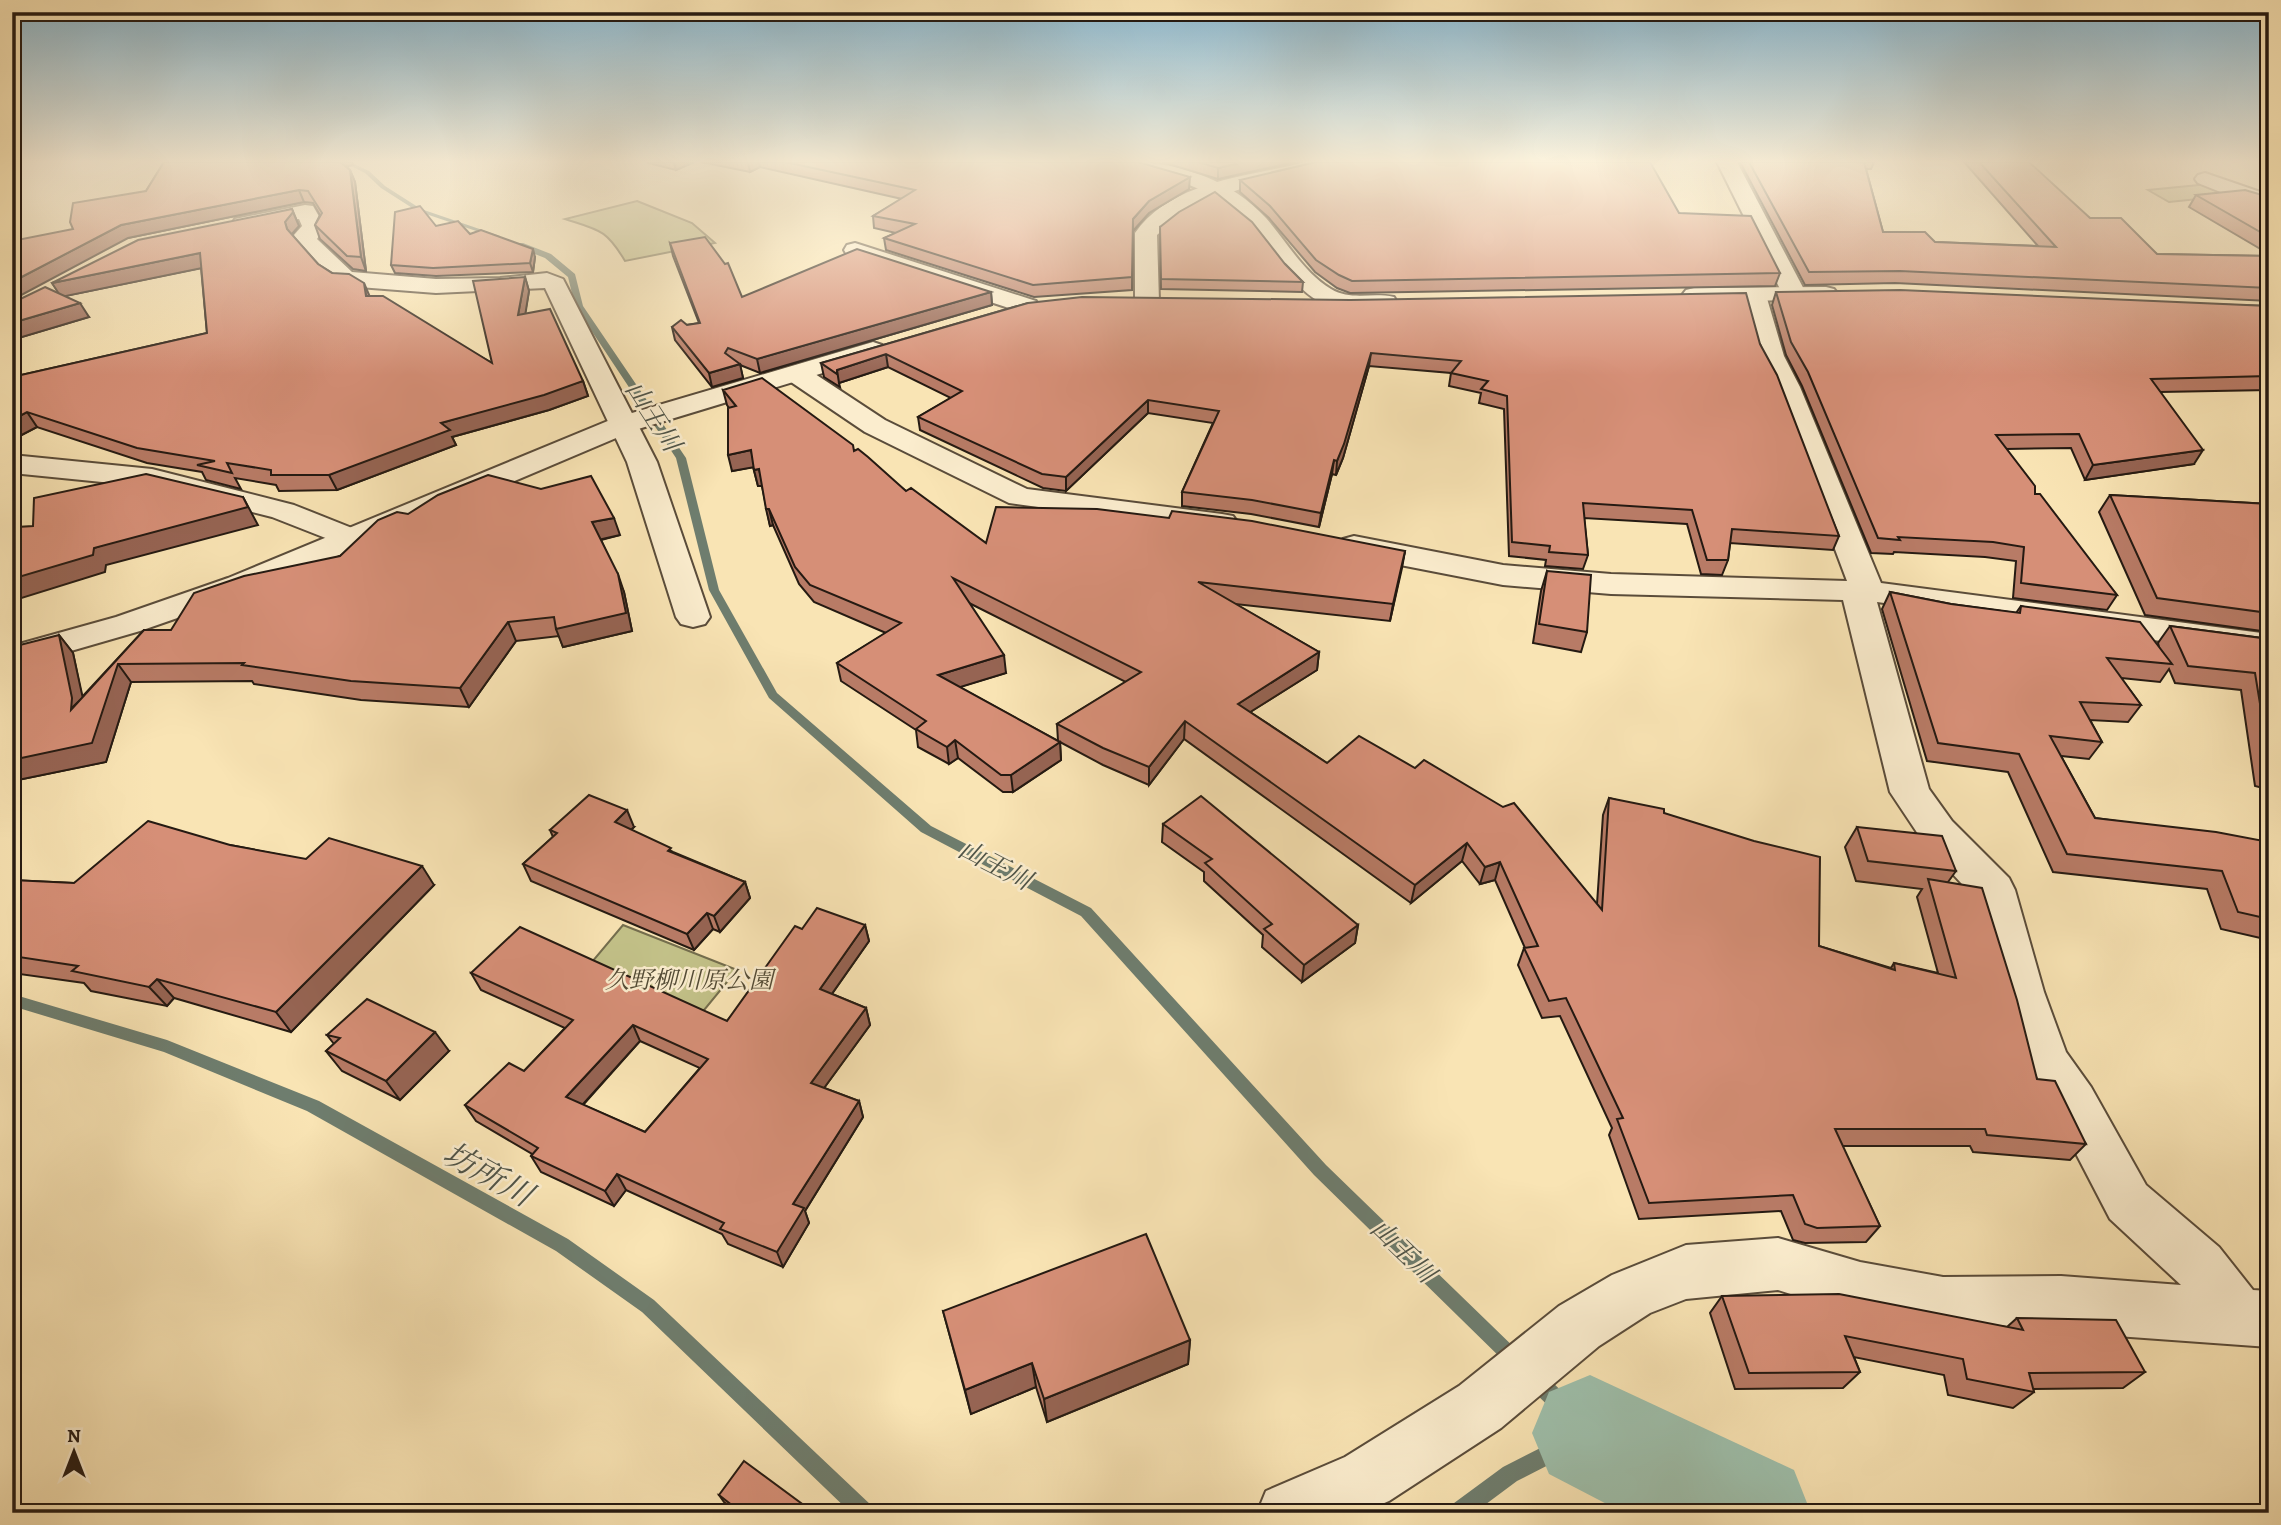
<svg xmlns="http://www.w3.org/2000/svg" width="2281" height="1525" font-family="Alegreya,'Noto Serif JP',serif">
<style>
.green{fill:#c3c289;stroke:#746e4e;stroke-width:2}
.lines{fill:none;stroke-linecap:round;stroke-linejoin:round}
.stream{fill:#6e7d6e;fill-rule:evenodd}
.river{fill:#9ebfab;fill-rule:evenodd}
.minor-casing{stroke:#5a4c3a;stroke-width:4}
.tertiary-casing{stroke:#5a4c3a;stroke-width:4}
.minor{fill:#fbedce;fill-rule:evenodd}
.tertiary{fill:#fbedce;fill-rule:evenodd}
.wall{fill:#b87b66;stroke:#251a12;stroke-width:2;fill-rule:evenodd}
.shaded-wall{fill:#966453;stroke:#251a12;stroke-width:2}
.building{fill:#d68f77;stroke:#251a12;stroke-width:2;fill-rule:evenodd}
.labels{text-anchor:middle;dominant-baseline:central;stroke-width:5;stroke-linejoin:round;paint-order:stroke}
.park-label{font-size:24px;font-style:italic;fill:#544c36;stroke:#fbedce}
.water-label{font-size:26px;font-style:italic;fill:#4f5448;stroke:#fbedce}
.near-water-label{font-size:32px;font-style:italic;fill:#4f5448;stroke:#fbedce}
</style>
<rect width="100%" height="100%" fill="#f9e4b4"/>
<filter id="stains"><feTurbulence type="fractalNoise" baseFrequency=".00286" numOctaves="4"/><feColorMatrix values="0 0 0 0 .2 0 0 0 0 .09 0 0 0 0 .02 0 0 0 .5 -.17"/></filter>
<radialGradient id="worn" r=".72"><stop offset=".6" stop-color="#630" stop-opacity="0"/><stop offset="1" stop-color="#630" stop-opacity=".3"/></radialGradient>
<g class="green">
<polygon points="2209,184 2237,195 2169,202 2148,190"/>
<path d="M637 201 692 223 715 243 625 261C606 229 599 230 565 219Z"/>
<polygon points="623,925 737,970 700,1015 586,969"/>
</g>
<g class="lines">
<g class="stream">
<polygon points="343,162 350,162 369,171 385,186 421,209 500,236 494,237 417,211 381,188 365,173"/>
<polygon points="517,243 523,243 551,254 575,274 583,306 686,458 719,590 777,693 931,826 1091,908 1326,1165 1521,1354 1524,1360 1521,1366 1515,1369 1509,1366 1314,1175 1081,916 921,832 769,698 709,590 676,458 575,306 568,277 545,258 517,247"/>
<polygon points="12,994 167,1040 319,1101 568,1239 654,1300 872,1506 875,1513 851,1513 642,1312 556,1251 307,1111 164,1052 12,1006"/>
<polygon points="1536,1371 1543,1373 1597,1426 1599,1433 1597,1440 1517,1481 1474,1513 1447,1513 1450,1506 1503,1467 1574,1431 1529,1387 1527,1380 1529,1373"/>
</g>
<polygon class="river" points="1590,1375 1794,1470 1811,1513 1624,1513 1549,1474 1532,1433 1549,1392"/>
<g class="minor-casing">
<g id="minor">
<path d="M1305 162H1336L1333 166C1268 184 1209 187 1157 235L1159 301 1156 306 1147 308 1138 306 1135 301V233C1172 180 1249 177 1305 162Z"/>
<polygon points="1717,162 1737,162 1807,295 1803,300 1787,300 1783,295"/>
<polygon points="2205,173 2269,195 2269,207 2243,201 2198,183 2195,179 2198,175"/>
<polygon points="305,205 313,206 325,227 317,239 352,272 436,279 500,278 547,273 563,279 657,462 710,617 705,624 693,627 681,624 676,617 627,462 545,288 436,293 346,286 326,276 298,246 294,235 302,226 299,219 243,230 235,229 232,224 235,219"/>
<polygon points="855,243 1036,301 1039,306 1036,311 1027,313 1018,311 847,255 844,250 847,245"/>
<polygon points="1754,288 1762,290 1766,295 1784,356 1800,387 1881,583 2269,634 2269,656 1877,602 1929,789 1952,821 2009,878 2015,890 2044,992 2066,1052 2091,1087 2146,1185 2219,1247 2253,1290 2269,1291 2269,1347 2061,1332 1943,1333 1860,1316 1778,1290 1686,1299 1650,1313 1599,1346 1501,1428 1389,1501 1361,1513 1257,1513 1266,1491 1345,1457 1459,1386 1559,1306 1612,1275 1686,1245 1778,1238 1860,1262 1943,1277 2061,1276 2181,1285 2110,1219 2057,1117 2029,1077 1998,992 1974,897 1924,843 1890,792 1843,600 1611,594 1503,585 1354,556 1343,553 1338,546 1343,539 1354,536 1503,565 1611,574 1847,581 1774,387 1758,356 1742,295 1746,290"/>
<polygon points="797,366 806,368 885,420 1027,489 1222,514 1233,516 1238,523 1233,530 1222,532 1009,503 865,432 788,380 784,374 788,368"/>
<polygon points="12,455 152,469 294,505 362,532 367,539 362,546 351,548 272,517 152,487 12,473"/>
</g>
</g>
<g class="tertiary-casing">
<g id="tertiary">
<path d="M1120 162C1172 159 1231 179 1266 218 1287 242 1303 272 1331 289 1351 301 1372 292 1394 297L1397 302 1394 307C1294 332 1288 251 1228 206 1197 183 1159 175 1123 166Z"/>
<polygon points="1826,287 1834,289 1838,294 1834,299 1694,302 1686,300 1682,295 1686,290 1694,288"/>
<polygon points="873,342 882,345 886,350 882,355 635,430 252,592 140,631 12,668 12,646 116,617 228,578 615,418"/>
</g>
</g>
<use href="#minor" class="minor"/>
<use href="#tertiary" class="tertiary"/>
</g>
<g class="wall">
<polygon points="164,162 352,162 353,165 346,166 350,170 355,182 366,271 353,269 320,239 315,225 320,215 313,203 304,202 128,238 73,229 146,191"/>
<polygon points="648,162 694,162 676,170 648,163"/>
<polygon points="701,162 1137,162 1189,189 1149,213 1133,231 1132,290 1034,297 886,250 884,238 896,233 874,228 873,216 902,199 760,167 750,172"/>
<polygon points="1162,162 1295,162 1218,179"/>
<polygon points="1740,162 1874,162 1871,169 1866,169 1883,232 1935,242 2038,246 1964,162 1979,162 2090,218 2157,254 2269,256 2269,301 1895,283 1805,285"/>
<polygon points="1240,180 1679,213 1780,273 1775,286 1350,293 1337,288 1315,272 1269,218 1240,192"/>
<polygon points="2196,195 2269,197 2269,254 2189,207"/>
<polygon points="292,209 299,226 292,235 318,264 369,296 492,363 525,277 529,291 525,313 583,381 588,396 549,410 452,437 456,445 337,490 279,491 276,485 235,478 241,489 206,480 202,472 147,463 37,427 12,440 12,377 207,333 201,268 65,296 89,317 12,340 12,303 59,293 52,283"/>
<polygon points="436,226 470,234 535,257 533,272 436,276 395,273 391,265"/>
<polygon points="1160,227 1285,264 1303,282 1302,292 1161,289"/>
<polygon points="670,243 742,297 991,292 992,305 760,373 740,365 743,378 712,387 675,340 672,327 699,323 673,256"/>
<polygon points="1776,292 2269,306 2269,390 2160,392 2194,464 2085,480 2071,448 2006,449 2035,494 2117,595 2107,610 2013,598 2016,561 1985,557 1894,552 1893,554 1871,553 1802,386 1786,355 1772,305"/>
<polygon points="1028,303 1760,344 1839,536 1833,550 1730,543 1728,560 1722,575 1701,574 1687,524 1584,518 1588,555 1583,569 1545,566 1546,560 1509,556 1504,409 1479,403 1481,393 1449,386 1451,373 1369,366 1343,458 1336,475 1332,474 1319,527 1251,514 1182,506 1182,492 1213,423 1148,413 1066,491 1043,488 920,430 918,417 951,398 888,367 839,383 840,387 824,377 821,363"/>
<path d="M723 390 854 451 906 491 986 543 1405 551 1390 621 1235 604 1319 652 1317 670 1250 712 1327 763 1597 904 1603 815 1609 798 1664 813 1819 946 1891 968 1894 963 1938 973 1917 897 1922 889 1856 881 1845 847 1857 827 1956 871 1948 882 2037 1079 2086 1144 2070 1160 1973 1152 1970 1146H1842L1880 1226 1866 1242 1805 1243 1793 1240 1781 1211 1639 1219 1609 1135 1612 1128 1560 1016 1542 1018 1518 965 1524 948H1525L1495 880 1480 884 1462 861 1411 903 1184 739 1149 785 1103 765 1060 742 1061 760 1013 792H1003L958 758 949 764 918 747 916 730 841 681 837 663 886 633 814 602 799 584 773 525 770 526 762 486H758L753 467 732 471 729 408 727 405ZM969 603 1126 682 1057 724 1058 741 959 687 1006 673Z"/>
<polygon points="2110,495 2269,504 2269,632 2145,615 2099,512"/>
<polygon points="408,514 620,535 601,540 624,592 632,631 563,647 559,636 516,641 469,707 361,700 254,684 252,681 131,682 106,762 13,781 59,635 73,653 82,697 144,630 171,630 340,556"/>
<polygon points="1547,571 1587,632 1581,652 1533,643 1541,591"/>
<polygon points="1890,592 1951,604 2016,613 2021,606 2159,647 2158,643 2170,626 2269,639 2269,798 2267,789 2255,786 2241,690 2175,683 2169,669 2160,682 2121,678 2141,705 2128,722 2090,720 2102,742 2089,759 2061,756 2095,818 2269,842 2269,940 2221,929 2207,889 2053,872 2008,772 1927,761 1882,609"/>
<polygon points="1163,824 1358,925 1355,943 1302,982 1262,947 1263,935 1204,881 1204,872 1162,842"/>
<polygon points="634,827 631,830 673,852 745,882 750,898 720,932 713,929 694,950 531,881 523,864 553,837 550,830"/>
<polygon points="230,845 434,885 291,1032 174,998 167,1006 91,991 84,983 12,973 12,880 74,883"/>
<path d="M865 925 869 941 832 994 866 1008 870 1025 824 1088 859 1101 863 1117 805 1211 809 1223 783 1267 728 1244 722 1234 626 1190 614 1206 541 1172 531 1156 532 1154 476 1121 465 1105 524 1071 565 1028 481 990 471 973 727 1021 802 929ZM640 1041 700 1068 645 1132 583 1105Z"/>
<polygon points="327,1035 449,1051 400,1100 342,1071 326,1051 334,1044"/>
<polygon points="1722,1296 2007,1327 2017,1318 2145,1372 2123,1388 2033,1389 2034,1392 2013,1408 1948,1395 1944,1375 1854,1357 1860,1372 1843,1388 1735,1389 1710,1313"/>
<polygon points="943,1311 1190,1340 1188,1364 1047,1422 1036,1387 971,1414"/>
<polygon points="719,1495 811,1513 738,1513 724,1502"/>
</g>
<g class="shaded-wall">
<polygon points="336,162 352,162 353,165 338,168"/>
<polygon points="674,162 694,162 676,170"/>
<polygon points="748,162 759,162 760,167 750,172"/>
<polygon points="1245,162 1295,162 1218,179 1218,168"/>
<polygon points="350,170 355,182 366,271 361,257"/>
<polygon points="1190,177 1189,189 1149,213 1133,231 1132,290 1133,219 1149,201"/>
<polygon points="299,190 304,202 128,238 12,300 12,282 121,225"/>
<polygon points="293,212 299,226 291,235 287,229 285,222"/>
<polygon points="533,249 535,257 533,272 530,263"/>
<polygon points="200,253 207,267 61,297 52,283"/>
<polygon points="525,277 529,291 523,329 518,315"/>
<polygon points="364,283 370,297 366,296"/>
<polygon points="991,292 992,305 760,373 757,359"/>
<polygon points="80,303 89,317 12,340 12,323"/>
<polygon points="1371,353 1369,366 1343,458 1336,475 1337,461"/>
<polygon points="886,354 888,367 839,383 837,370"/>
<polygon points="740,364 743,378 712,387 709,373"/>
<polygon points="583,381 588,396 549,410 452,437 456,445 337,490 329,475 441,423"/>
<polygon points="1148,400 1148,413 1066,491 1066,477"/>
<polygon points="27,412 37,427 12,440 12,420"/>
<polygon points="751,450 755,467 732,471 728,455"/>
<polygon points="2203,450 2194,464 2085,480 2093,465"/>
<polygon points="1334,460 1332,474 1319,527 1321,513"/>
<polygon points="759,469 763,486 758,486 754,470"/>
<polygon points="243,497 258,525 106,565 105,572 12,601 12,579 94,548"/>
<polygon points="766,509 769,509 773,525 770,526"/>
<polygon points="614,518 620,535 598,540 592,522"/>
<polygon points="1405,551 1402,568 1390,621 1393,604"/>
<polygon points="618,574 624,592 632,631 563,647 556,629"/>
<polygon points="12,621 18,642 12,645"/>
<polygon points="508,622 516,641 469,707 460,688"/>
<polygon points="59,635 73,653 87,717 71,710"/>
<polygon points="1319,652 1317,670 1236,721 1238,704"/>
<polygon points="1004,655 1006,673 941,693 938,675"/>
<polygon points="118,664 131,682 106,762 13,781 12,750 19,758"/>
<polygon points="1185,721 1184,739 1149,785 1149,767"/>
<polygon points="955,740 958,758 949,764 947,747"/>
<polygon points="1060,742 1061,760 1013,792 1011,775"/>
<polygon points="627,810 634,827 622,838 615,822"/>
<polygon points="1467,843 1462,861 1411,903 1415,885"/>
<polygon points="1500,862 1495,880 1480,884 1485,867"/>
<polygon points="422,866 434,885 291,1032 276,1012"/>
<polygon points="745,882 750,898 720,932 714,916"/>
<polygon points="707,913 713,929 694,950 687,934"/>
<polygon points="865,925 869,941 824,1005 820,989"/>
<polygon points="1358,925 1355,943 1302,982 1304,965"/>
<polygon points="157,979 174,998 167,1006 149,987"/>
<polygon points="866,1008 870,1025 816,1099 811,1083"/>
<polygon points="633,1025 640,1041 575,1113 566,1097"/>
<polygon points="435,1032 449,1051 400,1100 386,1081"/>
<polygon points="859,1101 863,1117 805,1211 809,1223 783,1267 777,1252 793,1204"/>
<polygon points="617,1174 626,1190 614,1206 605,1191"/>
<polygon points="1190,1340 1188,1364 1047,1422 1044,1399"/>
<polygon points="1032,1363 1036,1387 971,1414 965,1390"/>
</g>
<g class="building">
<polygon points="164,162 340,162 350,170 361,257 347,256 315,225 322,213 308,191 299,190 121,225 12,282 12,241 73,229 70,222 73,203 146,191"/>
<polygon points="785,162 1138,162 1190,177 1149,201 1133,219 1132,277 1033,285 884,238 915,224 873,216 915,190"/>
<polygon points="1198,162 1245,162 1218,168"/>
<polygon points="1316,162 1650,162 1679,213 1751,216 1780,273 1352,281 1339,275 1316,260 1270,206 1240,180"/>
<polygon points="1749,162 1864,162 1883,232 1925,232 1935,242 2056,247 1979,162 2029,162 2090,218 2121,218 2157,254 2269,256 2269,288 1900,271 1809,272"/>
<polygon points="2245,190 2269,197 2269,237 2196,195"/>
<polygon points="1215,192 1252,222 1285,264 1303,282 1161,279 1160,227 1179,212"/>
<polygon points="420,206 436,226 458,221 470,234 481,230 533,249 530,263 433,268 391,265 395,212"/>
<polygon points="292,209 293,212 285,222 287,229 318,264 332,273 349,274 364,283 366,296 383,296 492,363 473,281 525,277 518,315 550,309 583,381 544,395 441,423 450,430 329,475 271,475 271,470 227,463 232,473 197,465 215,461 137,448 27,412 12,420 12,377 207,333 200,253 52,283 138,240"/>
<polygon points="705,237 725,264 728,263 742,297 857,249 991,292 757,359 728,348 725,353 740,364 709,373 672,327 681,320 687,325 700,323 670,243"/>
<polygon points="45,287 80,303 12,323 12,303"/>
<polygon points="1900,290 2269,306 2269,376 2151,379 2203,450 2093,465 2079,434 1996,435 2035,486 2035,494 2040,494 2117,595 2021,583 2024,547 1993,542 1898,537 1900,540 1878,538 1808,372 1791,342 1776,292"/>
<polygon points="1746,293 1760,344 1777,375 1839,536 1732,529 1728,560 1707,560 1692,510 1583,503 1588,555 1549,552 1550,546 1512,542 1507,396 1481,389 1488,381 1451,373 1461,361 1371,353 1344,444 1337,461 1334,460 1321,513 1252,500 1182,492 1219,411 1148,400 1066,477 1042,474 918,417 962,391 886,354 837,370 837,374 821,363 1028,303 1082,297 1350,300"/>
<polygon points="762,378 853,445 854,451 858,449 868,457 906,491 911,488 986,543 996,507 1097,509 1169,518 1172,511 1252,521 1405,551 1393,604 1198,582 1319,652 1238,704 1327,763 1359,736 1415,768 1424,760 1503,807 1514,803 1602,910 1609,798 1664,809 1664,813 1754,841 1820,857 1819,946 1895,970 1894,963 1956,978 1928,879 1982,888 2017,1000 2037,1079 2055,1081 2086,1144 1987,1135 1985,1129 1835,1129 1880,1226 1817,1228 1805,1224 1793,1195 1649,1203 1617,1119 1623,1118 1566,998 1549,1001 1524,948 1538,946 1500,862 1485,867 1467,843 1415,885 1185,721 1149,767 1103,748 1057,724 1141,672 953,578 1004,655 938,675 1060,742 1011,775 1001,775 955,740 947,747 916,729 926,721 837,663 901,623 810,585 795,567 769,509 766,509 759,469 754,470 751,450 728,455 728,408 736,406 723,390"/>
<polygon points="146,474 243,497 248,507 94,548 93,555 12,579 12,544 17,543 17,527 33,526 34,498"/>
<polygon points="488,475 541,489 591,476 614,518 592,522 618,574 626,613 556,629 554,617 508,622 460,688 351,681 242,665 244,663 118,664 92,743 12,760 12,647 59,635 72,698 71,710 144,630 171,630 194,593 244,576 340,556 378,520 397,512 408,514 438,495"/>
<polygon points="2110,495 2269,504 2269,613 2157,598"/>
<polygon points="1547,571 1591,575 1587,632 1539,624"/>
<polygon points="1890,592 1951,604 2020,613 2021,606 2140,622 2172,664 2107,658 2141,705 2080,702 2102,742 2050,736 2095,818 2216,832 2269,842 2269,919 2238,912 2222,871 2067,854 2019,754 1938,743"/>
<polygon points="2170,626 2269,639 2269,759 2255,673 2188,666"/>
<polygon points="589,795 627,810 615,822 671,848 668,851 745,882 714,916 707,913 687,934 523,864 557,833 550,830"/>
<polygon points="1201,796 1358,925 1304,965 1264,929 1272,924 1205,863 1212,859 1163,824"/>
<polygon points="148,821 230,845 306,859 329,838 422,866 276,1012 157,979 149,987 72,971 78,966 12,956 12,928 14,926 12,926 12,880 74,883"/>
<polygon points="1857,827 1942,836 1956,871 1868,861"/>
<path d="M817 908 865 925 820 989 866 1008 811 1083 859 1101 793 1204 804 1208 777 1252 720 1229 724 1223 617 1174 605 1191 531 1156 538 1148 465 1105 509 1063 524 1071 573 1020 471 973 520 927 727 1021 795 926 802 929ZM633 1025 708 1059 645 1132 566 1097Z"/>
<polygon points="367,999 435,1032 386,1081 326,1051 340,1038 327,1035"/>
<polygon points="1146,1234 1190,1340 1044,1399 1032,1363 965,1390 943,1311"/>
<polygon points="1839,1294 2023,1330 2017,1318 2116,1320 2145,1372 2029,1373 2034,1392 1967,1379 1963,1359 1845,1336 1860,1372 1749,1373 1722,1296"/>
<polygon points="744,1461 809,1509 806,1513 742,1513 719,1495"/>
</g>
<linearGradient id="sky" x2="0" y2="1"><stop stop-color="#8ab8d0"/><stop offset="0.43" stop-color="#fcf3dd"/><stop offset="1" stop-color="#fcf3dd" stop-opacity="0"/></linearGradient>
<rect width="2281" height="375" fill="url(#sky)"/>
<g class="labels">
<g class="park-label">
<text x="689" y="980">久野柳川原公園</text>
</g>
<g class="water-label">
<text transform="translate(653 416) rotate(57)">山王川</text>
<text transform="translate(995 865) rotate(27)">山王川</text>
<text transform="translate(1403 1251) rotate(44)">山王川</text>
</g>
<g class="near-water-label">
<text transform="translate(488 1174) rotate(29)">坊所川</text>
</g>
</g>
<rect width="2281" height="1525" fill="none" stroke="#f9e4b4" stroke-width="42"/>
<rect x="14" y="14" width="2253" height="1497" fill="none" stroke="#251a12" stroke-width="3.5"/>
<rect x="21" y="21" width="2239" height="1483" fill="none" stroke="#251a12" stroke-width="2"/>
<g transform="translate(74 1452)" stroke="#fbedce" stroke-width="5" paint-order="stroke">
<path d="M0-5L12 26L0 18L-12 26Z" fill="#251a12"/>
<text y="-10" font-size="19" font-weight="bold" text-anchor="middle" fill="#251a12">N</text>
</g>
<rect width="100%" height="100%" filter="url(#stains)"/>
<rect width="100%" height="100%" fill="url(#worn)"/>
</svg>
